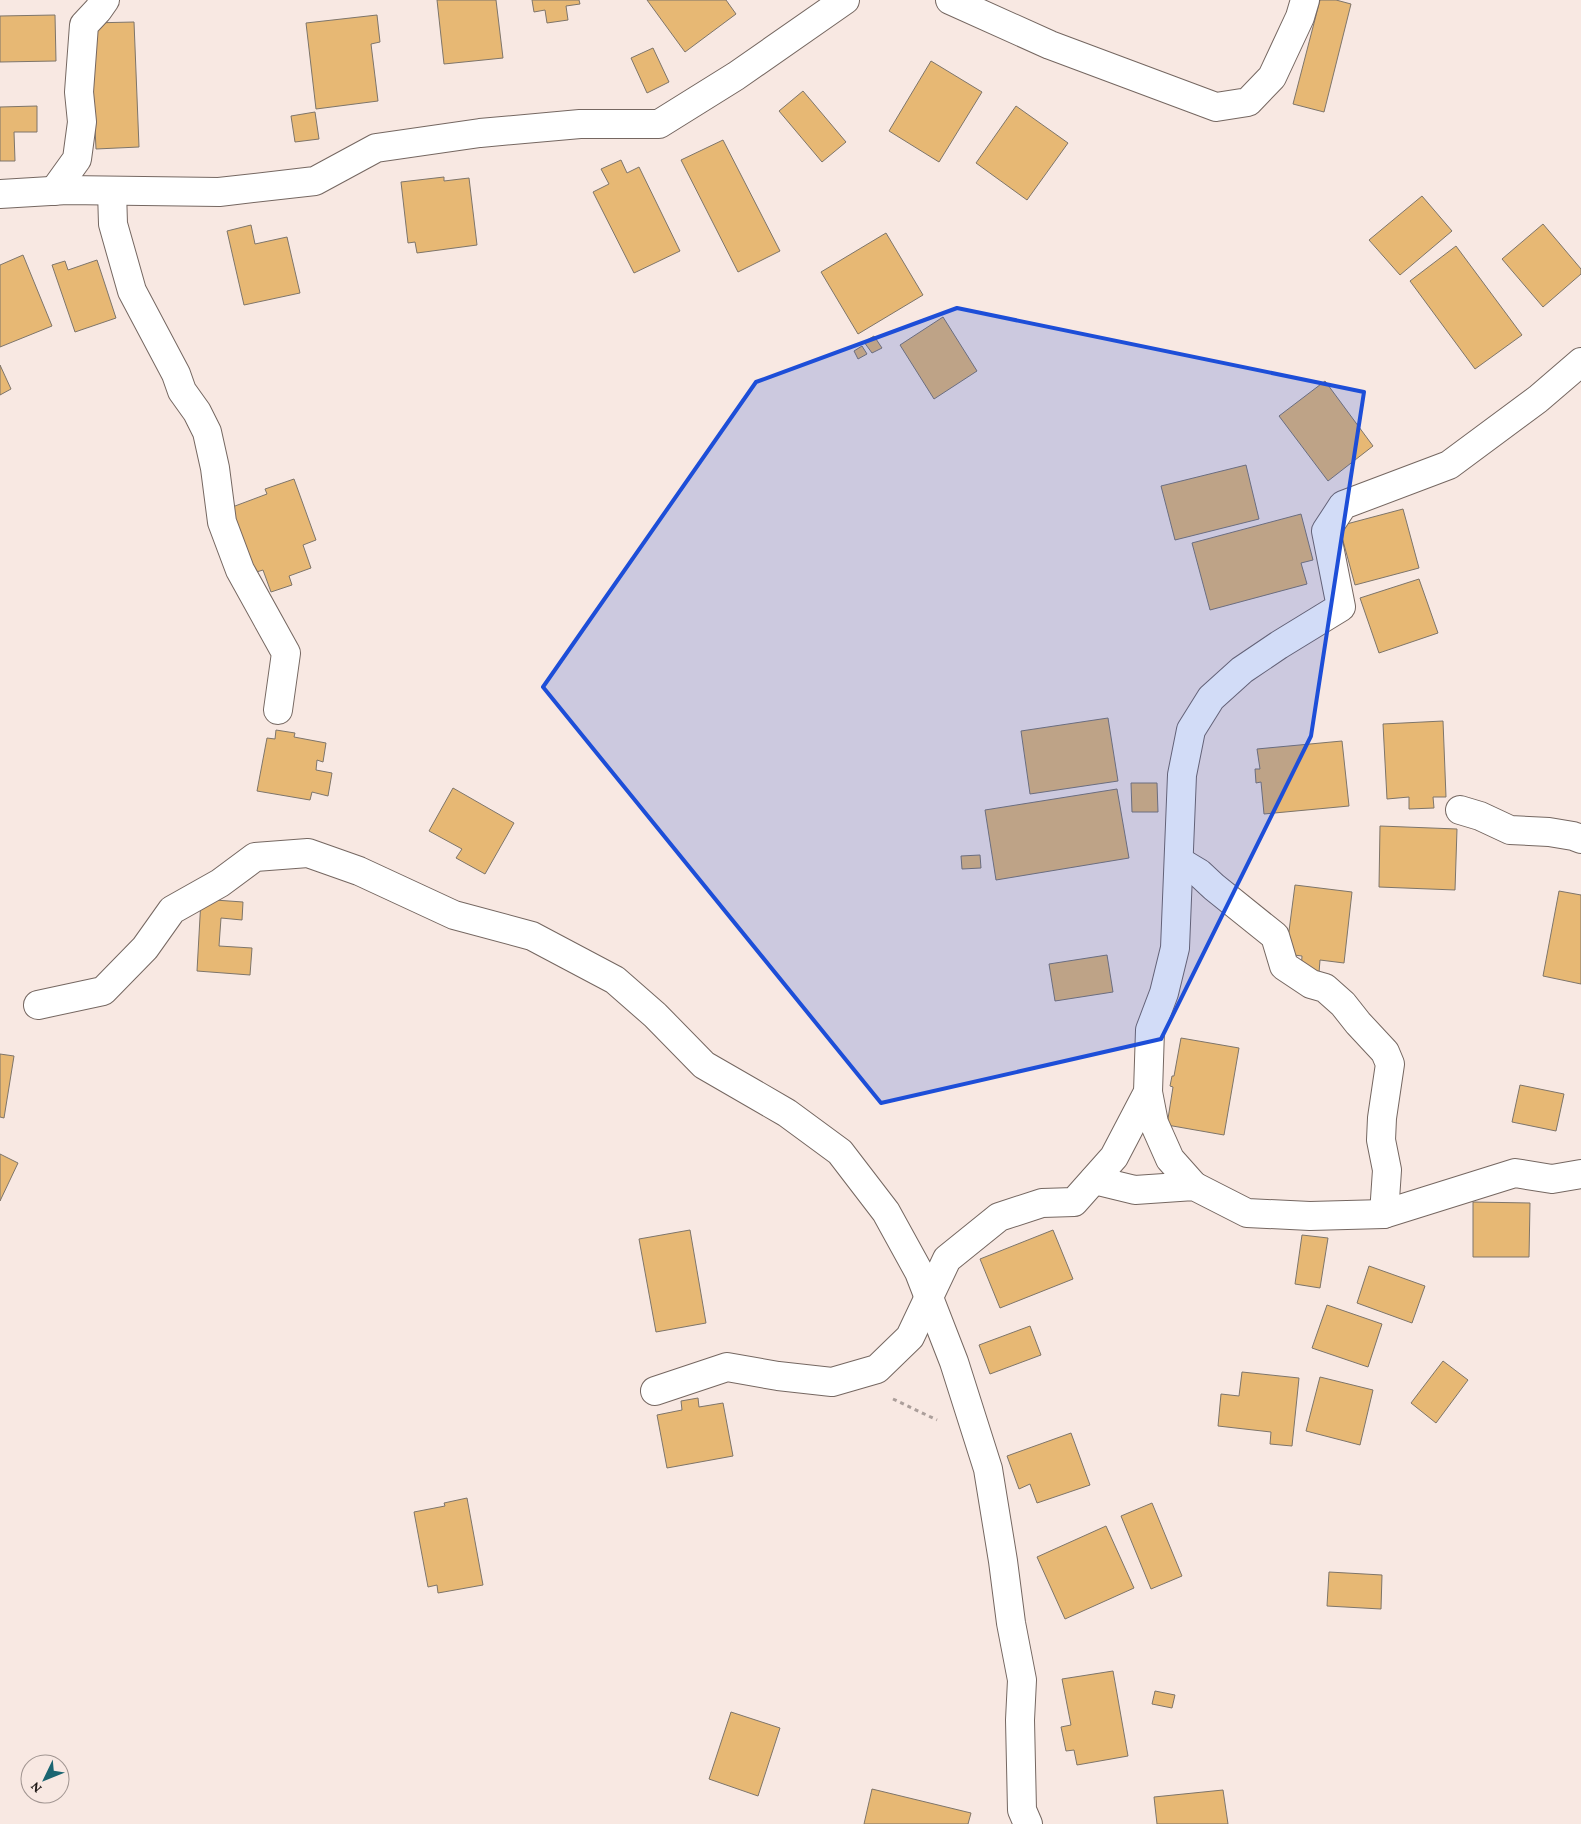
<svg xmlns="http://www.w3.org/2000/svg" width="1581" height="1824" font-family="'Crimson Pro',serif">
<style>
.building{fill:#e7b874;stroke:#7e756a}
.lines{fill:none;stroke-linecap:round;stroke-linejoin:round}
.street-casing{stroke:#756761;stroke-width:30}
.path{stroke:#ab9e9a;stroke-width:3;stroke-dasharray:4 4;stroke-linecap:butt}
.street{stroke:#fff;stroke-width:28}
.marked{fill:#1d4ed8;fill-opacity:0.2;stroke:#1d4ed8;stroke-width:4;stroke-linejoin:round}
</style>
<rect width="100%" height="100%" fill="#f8e8e2"/>
<g class="building">
<polygon points="437,0 496,0 503,58 444,64"/>
<polygon points="532,0 579,0 580,4 566,6 568,20 547,23 545,10 534,12"/>
<polygon points="647,0 726,0 736,14 685,52"/>
<polygon points="1320,0 1336,0 1351,4 1324,112 1293,104"/>
<polygon points="55,15 56,61 0,62 0,16"/>
<polygon points="377,15 380,42 371,44 378,101 316,109 306,23"/>
<polygon points="134,22 139,147 96,149 90,23"/>
<polygon points="653,48 669,82 647,93 631,58"/>
<polygon points="931,61 982,92 939,162 889,131"/>
<polygon points="803,91 846,142 822,162 779,111"/>
<polygon points="37,106 37,132 14,132 15,161 0,161 0,107"/>
<polygon points="1016,106 1068,143 1027,200 976,163"/>
<polygon points="315,112 319,139 295,142 291,116"/>
<polygon points="723,140 780,251 738,272 681,160"/>
<polygon points="621,160 627,173 639,167 680,251 634,273 593,192 609,184 601,169"/>
<polygon points="444,177 444,181 469,178 477,245 417,253 415,242 408,243 401,182"/>
<polygon points="1422,196 1452,231 1400,275 1369,240"/>
<polygon points="1543,224 1581,269 1581,274 1543,307 1502,259"/>
<polygon points="251,225 255,244 287,237 300,293 244,305 227,231"/>
<polygon points="886,233 923,295 858,334 821,272"/>
<polygon points="1456,246 1522,335 1475,369 1410,281"/>
<polygon points="23,255 52,326 0,347 0,265"/>
<polygon points="97,260 116,318 75,332 52,265 65,261 68,270"/>
<polygon points="943,317 977,371 934,399 900,345"/>
<polygon points="874,336 882,348 872,353 864,342"/>
<polygon points="862,346 867,354 858,359 854,351"/>
<polygon points="0,365 11,389 0,395"/>
<polygon points="1325,381 1373,446 1328,481 1279,416"/>
<polygon points="1246,465 1259,519 1175,540 1161,486"/>
<polygon points="294,479 316,540 303,545 311,568 289,576 292,585 271,592 263,570 250,574 227,509 267,494 265,489"/>
<polygon points="1403,509 1419,568 1355,585 1339,526"/>
<polygon points="1301,514 1313,560 1301,563 1307,584 1210,610 1192,543"/>
<polygon points="1419,579 1438,633 1379,653 1360,598"/>
<polygon points="1108,718 1118,781 1030,794 1021,731"/>
<polygon points="1443,721 1446,797 1433,797 1434,808 1409,809 1409,797 1387,799 1383,724"/>
<polygon points="276,730 295,733 294,737 326,743 323,762 317,760 316,770 332,773 328,796 312,792 310,800 257,791 267,738 275,739"/>
<polygon points="1342,741 1349,806 1264,814 1261,782 1256,783 1255,769 1260,769 1257,749"/>
<polygon points="1131,783 1157,783 1158,812 1132,812"/>
<polygon points="453,788 514,823 485,874 456,858 462,849 429,831"/>
<polygon points="1117,789 1129,858 996,880 985,810"/>
<polygon points="1380,826 1457,829 1455,890 1379,887"/>
<polygon points="980,855 981,868 962,869 961,856"/>
<polygon points="1295,885 1352,892 1344,963 1320,960 1319,973 1301,971 1302,956 1286,954"/>
<polygon points="1559,891 1581,895 1581,984 1543,976"/>
<polygon points="201,899 243,902 242,920 221,918 219,946 252,948 250,975 197,971"/>
<polygon points="1107,955 1113,992 1055,1001 1049,964"/>
<polygon points="1181,1038 1239,1048 1224,1135 1167,1125 1173,1087 1170,1086 1172,1076 1174,1076"/>
<polygon points="0,1054 14,1056 4,1118 0,1117"/>
<polygon points="1520,1085 1564,1094 1556,1131 1512,1122"/>
<polygon points="0,1154 18,1163 0,1201"/>
<polygon points="1473,1202 1530,1203 1529,1257 1473,1257"/>
<polygon points="690,1230 706,1323 656,1332 639,1239"/>
<polygon points="1053,1230 1073,1279 1000,1308 980,1259"/>
<polygon points="1302,1235 1328,1238 1320,1288 1295,1284"/>
<polygon points="1369,1266 1425,1286 1412,1323 1357,1303"/>
<polygon points="1327,1305 1382,1324 1368,1367 1312,1348"/>
<polygon points="1030,1326 1041,1355 990,1374 979,1345"/>
<polygon points="1443,1361 1468,1380 1436,1423 1411,1403"/>
<polygon points="1242,1372 1299,1378 1292,1446 1270,1444 1271,1432 1218,1426 1221,1394 1239,1396"/>
<polygon points="1320,1377 1373,1390 1360,1445 1306,1431"/>
<polygon points="698,1398 699,1407 723,1403 733,1456 667,1468 657,1415 682,1410 681,1401"/>
<polygon points="1071,1433 1090,1485 1037,1503 1030,1484 1019,1489 1007,1456"/>
<polygon points="467,1498 483,1585 438,1593 437,1585 428,1587 414,1512 445,1506 444,1503"/>
<polygon points="1152,1503 1182,1576 1151,1589 1121,1516"/>
<polygon points="1106,1526 1134,1588 1065,1619 1037,1557"/>
<polygon points="1329,1572 1382,1575 1381,1609 1327,1606"/>
<polygon points="1113,1671 1128,1756 1077,1765 1074,1750 1066,1751 1061,1727 1071,1725 1062,1679"/>
<polygon points="1155,1691 1175,1695 1172,1708 1152,1704"/>
<polygon points="731,1712 780,1728 758,1796 709,1779"/>
<polygon points="872,1789 971,1813 968,1824 864,1824"/>
<polygon points="1223,1790 1228,1824 1157,1824 1154,1797"/>
</g>
<g class="lines">
<g class="street-casing">
<g id="street">
<polyline points="950,0 1050,45 1216,107 1248,102 1272,77 1300,17 1305,0"/>
<polyline points="54,191 77,159 82,122 79,92 84,25 98,10 105,0"/>
<polyline points="112,191 113,224 132,291 176,374 182,391 197,412 207,432 215,468 222,522 240,570 286,653 278,710"/>
<polyline points="0,194 67,190 219,192 315,181 376,148 480,133 580,124 659,124 736,76 845,0"/>
<polyline points="1460,810 1480,816 1510,830 1549,832 1573,836 1581,839"/>
<polyline points="1179,861 1199,873 1214,887 1275,936 1284,966 1311,984 1325,988 1343,1004 1358,1023 1385,1052 1390,1064 1382,1118 1381,1140 1387,1170 1384,1214"/>
<polyline points="38,1005 103,991 145,948 172,910 220,883 255,857 308,853 359,871 454,915 532,936 615,980 655,1015 704,1065 787,1113 840,1152 886,1212 919,1272 954,1362 988,1469 1003,1561 1011,1623 1022,1680 1020,1720 1022,1810 1028,1824"/>
<polyline points="1148,1092 1154,1123 1170,1159 1194,1186"/>
<polyline points="1094,1180 1135,1190 1194,1186 1247,1213 1310,1216 1384,1214 1515,1173 1552,1179 1581,1174"/>
<polyline points="655,1391 727,1367 778,1376 832,1382 877,1369 910,1337 947,1259 999,1217 1042,1203 1074,1202 1114,1157 1148,1092 1150,1030 1164,993 1175,948 1182,775 1191,730 1211,698 1242,670 1279,645 1341,607 1326,531 1343,505 1449,465 1538,399 1581,362"/>
</g>
</g>
<polyline class="path" points="893,1399 937,1420"/>
<use href="#street" class="street"/>
</g>
<path class="marked" d="M957 308 1364 392 1311 736 1161 1039 881 1103 543 687 756 382Z"/>
<g transform="translate(45 1779) rotate(227)"><circle r="24" fill="#f8e8e2" stroke="#a29692"/>
<path d="M0-4L9 19L0 12L-9 19Z" fill="#1b6571"/>
<text y="-8" font-size="14" font-weight="bold" text-anchor="middle" fill="#211b19">N</text>
</g>
</svg>
